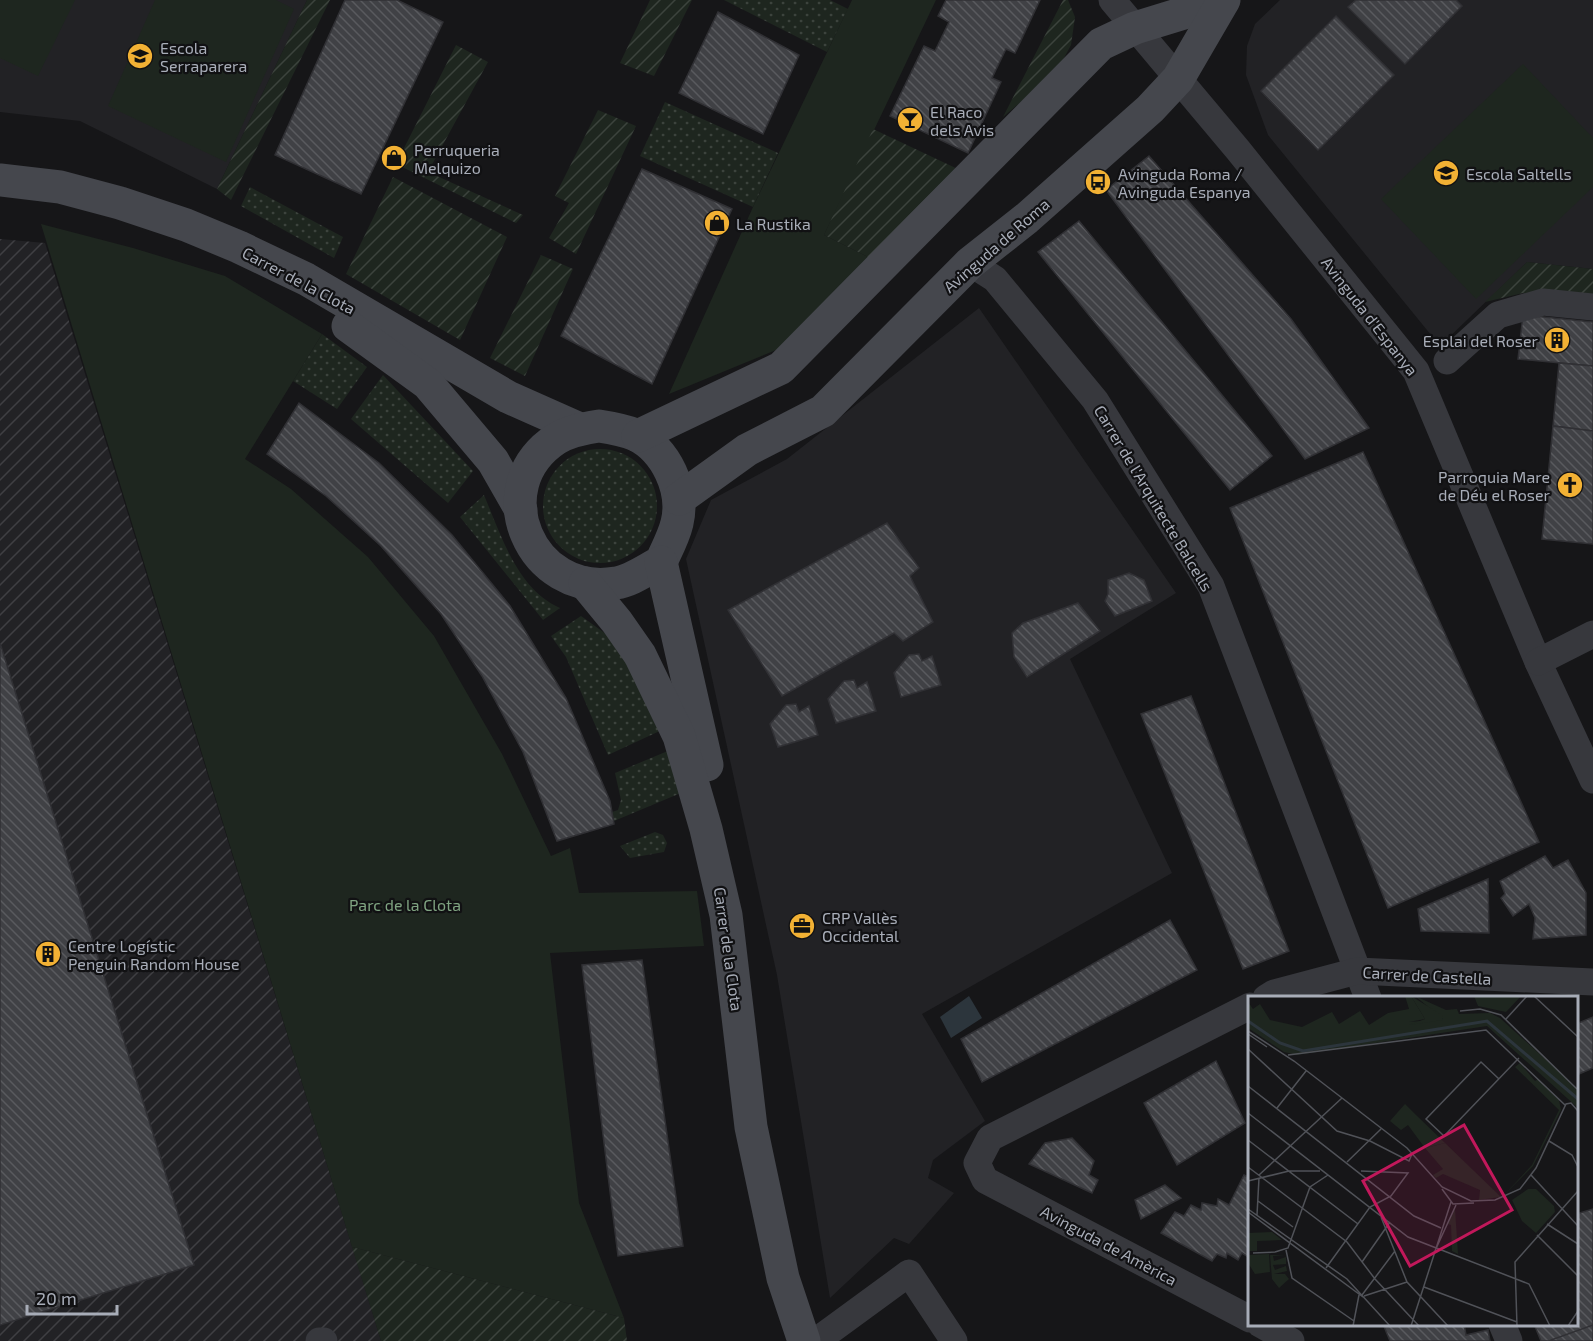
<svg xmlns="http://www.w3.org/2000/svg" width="1593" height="1341" font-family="'Exo 2',sans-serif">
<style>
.built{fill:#222225}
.industrial{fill:url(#industrial-furrows)}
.grass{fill:url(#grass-dots)}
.park{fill:#1e261f}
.garden{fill:url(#garden-furrows)}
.water{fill:#2c353c}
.building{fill:url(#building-back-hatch);stroke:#303034;stroke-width:1.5}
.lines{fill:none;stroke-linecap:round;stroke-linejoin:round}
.street{stroke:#37383d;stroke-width:27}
.secondary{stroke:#45474d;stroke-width:33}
.labels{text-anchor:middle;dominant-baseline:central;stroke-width:4.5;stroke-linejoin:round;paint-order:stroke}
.poi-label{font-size:16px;fill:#a8adb8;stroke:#111113;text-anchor:start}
.street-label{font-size:16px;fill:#a8adb8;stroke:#111113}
.park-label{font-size:16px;fill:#7fa381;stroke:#111113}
.inset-river{fill:none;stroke:#2c353c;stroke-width:3}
.inset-road{fill:none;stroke:#505258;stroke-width:1.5}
.view{fill:#c2185b;fill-opacity:0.15;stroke:#c2185b;stroke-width:3}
.inset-edge{fill:none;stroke:#a8adb8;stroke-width:3}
</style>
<defs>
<pattern id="industrial-furrows" width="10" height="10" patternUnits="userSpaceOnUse" patternTransform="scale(1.5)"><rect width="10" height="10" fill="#222225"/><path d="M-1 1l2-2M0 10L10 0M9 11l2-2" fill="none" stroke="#3f3f43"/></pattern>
<pattern id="grass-dots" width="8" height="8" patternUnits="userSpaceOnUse" patternTransform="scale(1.5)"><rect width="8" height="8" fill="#1e261f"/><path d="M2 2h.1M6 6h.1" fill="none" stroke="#3c433d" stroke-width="1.8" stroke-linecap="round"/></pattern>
<pattern id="garden-furrows" width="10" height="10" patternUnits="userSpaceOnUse" patternTransform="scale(1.5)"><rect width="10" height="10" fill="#1e261f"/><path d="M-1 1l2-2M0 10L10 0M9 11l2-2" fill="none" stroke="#3c433d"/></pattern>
<pattern id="building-back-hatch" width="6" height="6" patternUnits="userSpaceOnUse" patternTransform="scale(1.5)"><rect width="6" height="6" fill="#404145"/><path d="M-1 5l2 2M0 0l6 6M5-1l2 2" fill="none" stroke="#595a5e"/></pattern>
</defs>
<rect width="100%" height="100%" fill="#161618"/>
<g class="built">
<polygon points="0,0 307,0 217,189 80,121 0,112"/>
<polygon points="1280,0 1593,0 1593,269 1527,262 1440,346 1268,135 1246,75 1247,46 1255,24"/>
<polygon points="979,308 1176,593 1070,659 1172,873 922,1014 985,1121 933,1160 928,1178 954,1193 909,1244 894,1238 830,1298 777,975 686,559 711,500 787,459"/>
</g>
<polygon class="industrial" points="0,239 45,243 381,1341 0,1341"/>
<g class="grass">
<polygon points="724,0 830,0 848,9 827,52"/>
<polygon points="665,102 778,153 753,207 640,156"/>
<polygon points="250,187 343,237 334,258 241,206"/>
<polygon points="322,334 367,367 337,409 293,381"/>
<polygon points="383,375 473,471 448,503 351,419"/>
<circle cx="600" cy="506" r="57"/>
<path d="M484 495C501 535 517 589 560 608L543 620 460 517Z"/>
<polygon points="581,616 613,639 664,729 608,755 566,657 551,636"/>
<polygon points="675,748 688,790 614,821 612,812 618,810 621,800 615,773"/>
<polygon points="655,832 663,835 667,843 664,852 630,858 620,846"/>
</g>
<g class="park">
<polygon points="0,0 75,0 38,76 0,58"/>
<polygon points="155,0 276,0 294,9 226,162 108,106"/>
<polygon points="852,0 936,0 824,235 874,260 786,346 669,394 753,207"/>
<polygon points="1523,64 1593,138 1593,187 1476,299 1381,199"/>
<polygon points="41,224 133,248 225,276 322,334 245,459 291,489 368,557 434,636 502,754 551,856 570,848 579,893 697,891 704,946 550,953 579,1203 624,1318 352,1247"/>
</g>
<g class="garden">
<polygon points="307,0 330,0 231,200 217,189"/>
<polygon points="650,0 692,0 654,76 620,63"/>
<polygon points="1063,0 1068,0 1075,17 1071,45 1057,71 1003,117"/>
<polygon points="456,45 488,62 428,172 523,215 516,223 396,164"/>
<polygon points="598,110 636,126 576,254 549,238 569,203 555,196"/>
<polygon points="873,129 962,171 874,260 824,235"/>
<polygon points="393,177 507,237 460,340 346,274"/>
<polygon points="541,255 573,269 525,376 490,358"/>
<polygon points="1527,262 1593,269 1593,303 1523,293 1485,302"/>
<polygon points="352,1247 624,1318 627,1341 381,1341"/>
</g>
<polygon class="water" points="969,996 982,1018 951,1038 940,1017"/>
<g class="building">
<polygon points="345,0 397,0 443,22 361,194 275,155"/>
<polygon points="946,0 1040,0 1015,53 1006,49 992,78 1001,82 968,153 890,116 924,46 935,51 949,22 938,16"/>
<polygon points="1356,0 1456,0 1462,6 1405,64 1348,7"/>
<polygon points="718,12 799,55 763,134 679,93"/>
<polygon points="1336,16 1394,75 1318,150 1261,91"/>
<polygon points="1149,156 1291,319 1369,428 1305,459 1106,190"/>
<polygon points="642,169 732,209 652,384 561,336"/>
<polygon points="1079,221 1272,456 1230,490 1038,252"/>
<polygon points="1523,315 1593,322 1593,366 1518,359"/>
<polygon points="1559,363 1593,366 1593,431 1553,426"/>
<polygon points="299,403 379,463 452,535 510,606 566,698 610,801 614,824 557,841 523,752 482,676 441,614 381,546 326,496 267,454"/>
<polygon points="1553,426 1593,431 1593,544 1542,539"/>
<polygon points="1363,452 1539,842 1388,908 1230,508"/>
<polygon points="887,523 919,568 910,576 933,622 903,641 894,633 782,696 728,610"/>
<polygon points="1129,573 1144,580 1152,601 1115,616 1105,601 1108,594 1108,580"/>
<polygon points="1078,603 1100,631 1027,677 1014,657 1012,633 1023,623"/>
<polygon points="0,643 194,1265 0,1325"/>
<polygon points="919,654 922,661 932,656 941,685 901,697 894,673 909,655"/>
<polygon points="854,680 857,688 867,682 876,711 836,723 828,699 844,681"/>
<polygon points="1191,696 1289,951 1243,969 1141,714"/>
<polygon points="796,704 799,712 809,706 818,735 778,747 770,724 786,705"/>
<polygon points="1545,856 1553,868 1568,860 1586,893 1586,935 1533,939 1535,918 1529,904 1513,916 1501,898 1505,894 1500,881"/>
<polygon points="1488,879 1489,933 1421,931 1418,909"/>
<polygon points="1170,920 1197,970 982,1082 961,1039"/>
<polygon points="642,960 683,1246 618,1256 582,965"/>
<polygon points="1593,1017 1593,1068 1579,1074 1576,1069 1576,1024"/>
<polygon points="1216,1061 1245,1123 1177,1165 1144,1103"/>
<polygon points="1072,1138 1094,1161 1089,1175 1098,1180 1092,1193 1029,1164 1045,1143"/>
<polygon points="1244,1175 1250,1178 1250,1258 1242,1253 1238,1260 1227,1253 1226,1258 1217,1254 1212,1261 1161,1233 1175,1212 1184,1216 1191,1205 1201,1210 1202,1203 1217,1206 1218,1199 1229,1205"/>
<polygon points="1165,1185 1181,1198 1141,1219 1135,1200"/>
<polygon points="1593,1209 1593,1341 1541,1341 1534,1324 1576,1324 1576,1214"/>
<polygon points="1383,1324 1464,1324 1466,1335 1488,1330 1490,1341 1390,1341"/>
<polygon points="1593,1325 1593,1341 1551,1341 1551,1340"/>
</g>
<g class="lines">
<g class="street">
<polyline points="1112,0 1238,150 1416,371 1538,662 1593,780"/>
<polyline points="970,263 995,279 1095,400 1211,586 1368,998"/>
<polyline points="1447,361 1498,315 1543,302 1593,307"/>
<polyline points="1538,662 1593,634"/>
<polyline points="1266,998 1274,993 1357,971 1593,982"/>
<polyline points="1250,1006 990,1138 977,1163 985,1180 1250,1319"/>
<polyline points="1260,1324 1291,1341"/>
<polyline points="1502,1324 1509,1341"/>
<polyline points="819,1339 909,1273 954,1341"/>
<polyline points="319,1341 324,1341"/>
</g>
<g class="secondary">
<polyline points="0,180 60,187 120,203 186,225 239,247 306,279 508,397 580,429"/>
<polyline points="348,326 428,384 493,461 521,510"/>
<path d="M599 426C612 428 624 430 636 435 666 450 685 490 677 523 674 536 667 549 661 562 647 569 631 581 616 583 531 598 483 487 556 439 569 431 585 428 599 426Z"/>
<polyline points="638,436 781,368 1101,44 1135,28 1223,1"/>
<polyline points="679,499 747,450 823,411 970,263 1027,218 1150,109 1178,79 1224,0"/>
<polyline points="661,562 707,765"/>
<polyline points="585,583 617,622 640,655 679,736 706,829 726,915 751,1127 783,1278 804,1341"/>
</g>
</g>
<defs>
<g id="school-disc" transform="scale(1.35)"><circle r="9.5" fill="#f2b134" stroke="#111113"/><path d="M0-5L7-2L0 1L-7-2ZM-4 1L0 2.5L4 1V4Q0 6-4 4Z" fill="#111"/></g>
<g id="bar-disc" transform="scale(1.35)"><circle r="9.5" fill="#f2b134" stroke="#111113"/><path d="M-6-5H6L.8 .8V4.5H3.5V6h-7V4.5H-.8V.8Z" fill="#111"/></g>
<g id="shop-disc" transform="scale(1.35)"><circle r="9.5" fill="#f2b134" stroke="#111113"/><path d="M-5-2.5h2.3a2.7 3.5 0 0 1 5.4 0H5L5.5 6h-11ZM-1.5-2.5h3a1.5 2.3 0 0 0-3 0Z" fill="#111"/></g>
<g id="bus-disc" transform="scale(1.35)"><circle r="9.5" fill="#f2b134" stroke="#111113"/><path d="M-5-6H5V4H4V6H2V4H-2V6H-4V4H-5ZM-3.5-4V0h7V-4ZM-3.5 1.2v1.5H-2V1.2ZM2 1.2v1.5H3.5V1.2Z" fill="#111"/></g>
<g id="building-disc" transform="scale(1.35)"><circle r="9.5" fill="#f2b134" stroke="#111113"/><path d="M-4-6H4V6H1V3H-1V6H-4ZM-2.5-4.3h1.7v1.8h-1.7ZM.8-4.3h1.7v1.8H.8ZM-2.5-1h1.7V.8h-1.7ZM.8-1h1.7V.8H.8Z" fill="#111"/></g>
<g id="church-disc" transform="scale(1.35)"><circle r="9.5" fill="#f2b134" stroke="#111113"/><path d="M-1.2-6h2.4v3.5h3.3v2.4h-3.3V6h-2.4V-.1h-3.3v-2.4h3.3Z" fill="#111"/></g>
<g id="office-disc" transform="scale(1.35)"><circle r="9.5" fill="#f2b134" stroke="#111113"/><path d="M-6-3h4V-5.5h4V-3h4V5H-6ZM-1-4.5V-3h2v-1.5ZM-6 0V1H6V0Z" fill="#111"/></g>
</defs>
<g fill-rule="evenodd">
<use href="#school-disc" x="140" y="56"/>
<use href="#bar-disc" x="910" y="120"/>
<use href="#shop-disc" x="394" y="158"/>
<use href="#school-disc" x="1446" y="173"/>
<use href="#bus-disc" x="1098" y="182"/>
<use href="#shop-disc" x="717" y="223"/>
<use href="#building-disc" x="1557" y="340"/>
<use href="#church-disc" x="1570" y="485"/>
<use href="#office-disc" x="802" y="926"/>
<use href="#building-disc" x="48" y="954"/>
</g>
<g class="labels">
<g class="poi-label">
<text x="160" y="47">Escola<tspan x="160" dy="18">Serraparera</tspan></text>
<text x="930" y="111">El Raco<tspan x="930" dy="18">dels Avis</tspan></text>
<text x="414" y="149">Perruqueria<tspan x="414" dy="18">Melquizo</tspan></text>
<text x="1118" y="173">Avinguda Roma /<tspan x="1118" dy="18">Avinguda Espanya</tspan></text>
<text x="1466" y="173">Escola Saltells</text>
<text x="736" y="223">La Rustika</text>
<text x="1538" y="340" text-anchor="end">Esplai del Roser</text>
<text x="1550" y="476" text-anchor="end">Parroquia Mare<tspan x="1550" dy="18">de Déu el Roser</tspan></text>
<text x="822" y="917">CRP Vallès<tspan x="822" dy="18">Occidental</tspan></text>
<text x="68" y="945">Centre Logístic<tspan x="68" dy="18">Penguin Random House</tspan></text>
</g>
<g class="street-label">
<text transform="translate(996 245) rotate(-41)">Avinguda de Roma</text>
<text transform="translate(299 280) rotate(28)">Carrer de la Clota</text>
<text transform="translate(1370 316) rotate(52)">Avinguda d'Espanya</text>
<text transform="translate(1154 498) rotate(59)">Carrer de l'Arquitecte Balcells</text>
<text transform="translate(729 949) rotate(82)">Carrer de la Clota</text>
<text transform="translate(1427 975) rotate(3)">Carrer de Castella</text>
<text transform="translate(1109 1245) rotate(28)">Avinguda de Amèrica</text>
</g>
<g class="park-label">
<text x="405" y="904">Parc de la Clota</text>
</g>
</g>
<g transform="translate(1248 996)">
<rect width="330" height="330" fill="#161618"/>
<path d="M157 0H163L177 23 161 26 195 23 167 0 198 14 209 13 211 18 242 17 252 22 330 93V112L239 30 49 59 36 56 0 32V6L5 13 12 8 22 24 54 31 84 16 91 28 112 15 121 29 140 17 161 13ZM272 67 287 85 290 83 311 104 313 114 285 170 256 199 284 169 311 114 267 71ZM24 236 34 244 9 245V255H0V237ZM21 258 22 276 7 278 0 267V259Z" fill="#1e261f"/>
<path d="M226 0H273L258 16 230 10Z" fill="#1e261f"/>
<path d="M197 147 253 201 231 204 232 194 195 178 188 182 185 179 195 173 177 152ZM280 193H288L306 210 307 216 288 237 274 225 264 204ZM207 213 210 258 204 255 203 229 199 228ZM22 259H37L25 260 26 265 38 261V268L25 269 27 274 38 270 39 275 26 278H37L41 283 31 292 24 283Z" fill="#1e261f"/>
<path d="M163 0 194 19 195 24 161 29 177 23ZM157 108 168 119 197 147 177 152 160 129 153 134 142 125Z" fill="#1e261f"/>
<path class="inset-river" d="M0 25 32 47 55 55 239 25 330 103"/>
<path class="inset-road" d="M286 0 330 41M212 15 232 13 253 19 329 93M258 23 279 0M0 35 46 65 159 152 194 191 223 205 247 204 272 193 288 172 318 108 323 107 330 115M0 38 19 51M0 53 89 135 122 145 161 165 164 158M40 59 238 34 317 109M251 83 233 66 178 123 196 140 268 65 271 62M0 90 166 220 193 232M29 112 58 75M0 117 160 241 281 288 302 330M0 144 110 228M301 145 324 159 330 171M99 166 133 133M0 171 99 246 127 283 171 330M11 179 94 102M283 179 330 230M0 185 41 175H72M194 193 205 208 226 207M10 205 45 231M0 213 99 283 142 330M0 216 115 301M9 219 11 182M133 221 159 286 200 330M299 228 330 248M289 239 330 280M38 254 44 282 106 325M27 256 40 252 62 191 80 179M5 257 27 256M186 257 208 209M114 266 142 226M78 272 122 211 143 200 160 177 113 175M176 291 269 326M114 299 147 255M116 300 159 286M105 330 111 299M163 330 203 206M269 330 267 266 330 195M320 330 330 315"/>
<path class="view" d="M216 129 264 214 162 270 115 185Z"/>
<rect width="330" height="330" class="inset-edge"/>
</g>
<path d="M27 1305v9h90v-9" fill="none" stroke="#a8adb8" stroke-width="3"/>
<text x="36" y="1305" font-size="18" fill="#a8adb8" stroke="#111113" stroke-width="4.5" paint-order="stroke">20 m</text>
</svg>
